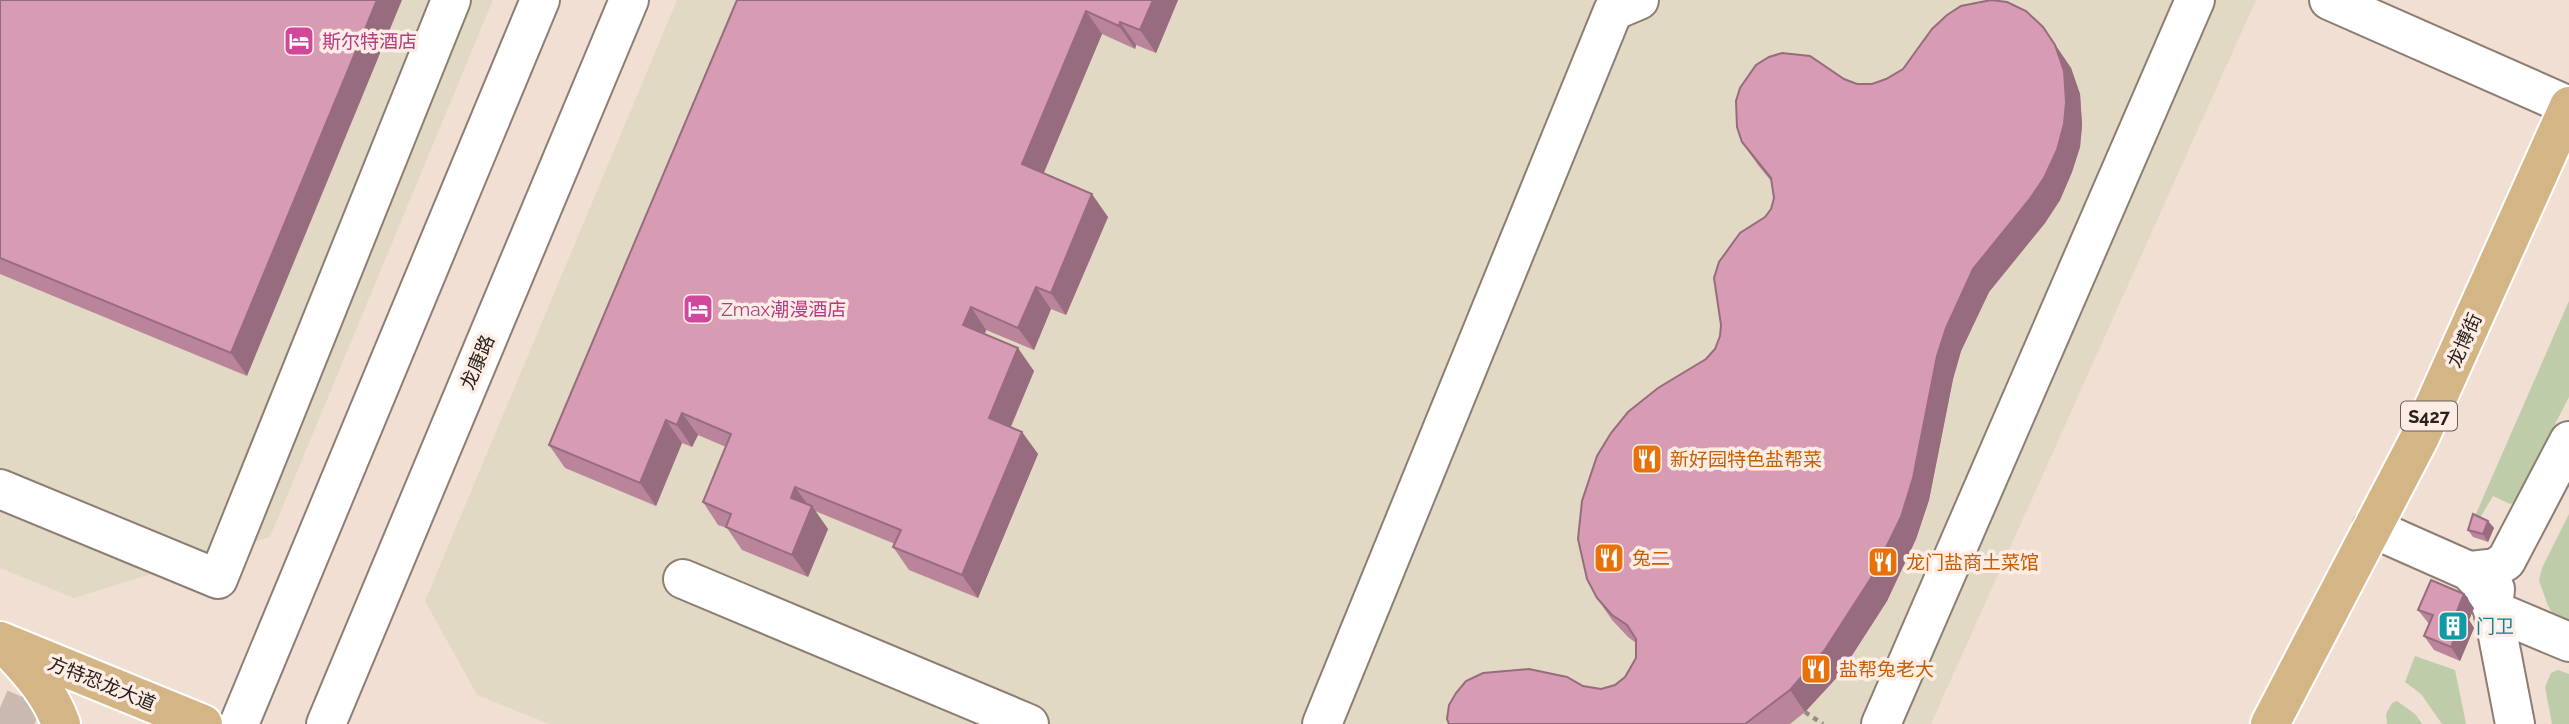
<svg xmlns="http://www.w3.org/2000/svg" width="2569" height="724" font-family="Raleway,'Noto Sans SC',sans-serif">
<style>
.commercial{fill:#e2d9c4}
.green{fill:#becca9}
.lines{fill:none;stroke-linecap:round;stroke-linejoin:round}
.major-tunnel{stroke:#cab9af;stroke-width:38;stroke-dasharray:38 19;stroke-linecap:butt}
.minor-casing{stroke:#8e7d72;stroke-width:42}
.major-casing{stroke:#fff;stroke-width:42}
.path{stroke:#988b83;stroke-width:4.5;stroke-dasharray:5 5;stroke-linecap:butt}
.minor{stroke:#fff;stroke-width:38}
.major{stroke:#d4b586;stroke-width:38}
.wall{fill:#ba859b}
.shaded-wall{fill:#976c7e}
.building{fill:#d89bb4;stroke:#976c7e;stroke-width:2}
.labels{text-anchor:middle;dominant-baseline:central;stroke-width:7;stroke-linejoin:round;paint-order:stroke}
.shield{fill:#fdede4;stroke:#685e59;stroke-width:2}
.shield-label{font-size:18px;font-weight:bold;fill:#28211d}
.hotel-label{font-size:19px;fill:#b23c85;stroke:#fdede4;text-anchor:start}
.street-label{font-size:19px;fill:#28211d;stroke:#fdede4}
.food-label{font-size:19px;fill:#c56008;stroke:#fdede4;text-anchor:start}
.culture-label{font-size:19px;fill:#0d838f;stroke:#fdede4;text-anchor:start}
</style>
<rect width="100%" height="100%" fill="#f2dfd4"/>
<g class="commercial">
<polygon points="0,0 493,0 270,537 74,598 0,568"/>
<polygon points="677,0 2256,0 1931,724 549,724 477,695 425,601"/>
</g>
<g class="green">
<polygon points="2569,301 2569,397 2515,502 2510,504 2493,496 2480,518 2475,516"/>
<polygon points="2569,514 2569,625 2557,620 2548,606 2539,580 2542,568"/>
<polygon points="2415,656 2455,670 2466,724 2442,724 2421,694 2405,682"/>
<polygon points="2558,670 2569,674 2569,724 2552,724 2545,687 2551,673"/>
<polygon points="2397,701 2415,714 2422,724 2387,724 2386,714 2392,703"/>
</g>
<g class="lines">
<polyline class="major-tunnel" points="0,708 38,724"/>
<g class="minor-casing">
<g id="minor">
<polyline points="2329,0 2569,106"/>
<polyline points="0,489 218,579 451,0"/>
<polyline points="2372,528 2469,571 2484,587 2493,610 2515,724"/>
<polyline points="2469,571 2495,568 2506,561 2569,441"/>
<polyline points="683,579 1029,724"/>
<polyline points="2495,589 2493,610 2569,642"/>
<polyline points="239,724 540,0"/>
<polyline points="326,724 629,0"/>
<polyline points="1322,724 1613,11 1639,0"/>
<polyline points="1881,724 2195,0"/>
</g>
</g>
<g class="major-casing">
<g id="major">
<polyline points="0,641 203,724"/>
<path d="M9 649C30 672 50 693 61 724"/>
<polyline points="2270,724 2420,437 2569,106"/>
</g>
</g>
<polyline class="path" points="1805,712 1823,724"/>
<use href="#minor" class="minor"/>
<use href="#major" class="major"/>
</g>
<g class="wall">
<polygon points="0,0 247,376 0,274"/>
<polygon points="737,0 1178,0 1156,53 1136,45 1135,49 1102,34 1043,173 1108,217 1066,315 1051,309 1034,350 986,330 985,334 1034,371 1011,427 1022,432 1038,454 978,598 909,570 893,547 895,544 815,511 828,529 808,577 742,550 727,528 718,525 703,502 726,447 698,435 692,447 682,443 656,506 565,468 549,445"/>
<polygon points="2043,27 2071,68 2080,94 2082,125 2080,147 2072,172 2060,200 2045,223 1989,292 1961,351 1953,379 1929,500 1916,539 1887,601 1840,674 1805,712 1790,724 1449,724 1583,686 1601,689 1615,685 1625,677 1636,658 1636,643 1628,637 1612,620 1597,598 1706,359 1715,349 1765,217 1771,209 1774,198 1771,181 1758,165 1742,142 1844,79 1857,84 1872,84"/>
<polygon points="2488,521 2494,528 2488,542 2473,537 2468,530"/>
<polygon points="2474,608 2469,620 2474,628 2460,661 2434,650 2424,636 2429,624 2418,610"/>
</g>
<g class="shaded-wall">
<polygon points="377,0 402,0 247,376 231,353"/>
<polygon points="1153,0 1178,0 1156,53 1140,30"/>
<polygon points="1086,11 1102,34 1038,187 1022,164"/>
<polygon points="1120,22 1136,45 1135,49 1119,26"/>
<polygon points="2043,27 2071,68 2080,94 2082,125 2080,147 2072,172 2060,200 2045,223 1989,292 1961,351 1953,379 1929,500 1916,539 1887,601 1840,674 1805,712 1790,690 1937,356"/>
<polygon points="1092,194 1108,217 1066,315 1051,293"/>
<polygon points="1036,287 1051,309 1034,350 1018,328"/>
<polygon points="971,307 986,330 979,348 963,325"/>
<polygon points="1018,348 1034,371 1005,440 989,418"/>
<polygon points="682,413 698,435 692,447 677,425"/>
<polygon points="666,420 682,443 656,506 640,483"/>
<polygon points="1022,432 1038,454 978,598 962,575"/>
<polygon points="795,487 811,509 812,506 828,529 808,577 792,555 791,498"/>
<polygon points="2488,521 2494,528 2488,542 2483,534"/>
<polygon points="2464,594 2474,608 2469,620 2474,628 2460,661 2451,647 2457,611"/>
</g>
<g class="building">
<polygon points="0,0 377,0 231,353 0,258"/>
<polygon points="737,0 1153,0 1140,30 1120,22 1119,26 1086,11 1022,164 1092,194 1051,293 1036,287 1018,328 971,307 963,325 1018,348 989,418 1022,432 962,575 893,547 901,530 795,487 791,498 812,506 792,555 726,527 731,514 703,502 731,434 682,413 677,425 666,420 640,483 549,445"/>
<polygon points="1991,0 2007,2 2026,11 2043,27 2055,45 2064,71 2066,102 2064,124 2057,150 2044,178 2029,200 1973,269 1946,328 1937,356 1913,478 1901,517 1871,578 1824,651 1790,690 1745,724 1449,724 1447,719 1449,705 1456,693 1466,681 1483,673 1529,669 1567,677 1583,686 1601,689 1615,685 1625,677 1636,658 1636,639 1627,625 1612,615 1597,598 1587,579 1578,539 1582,501 1597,456 1611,433 1628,412 1658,388 1706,359 1715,349 1720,336 1721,325 1714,278 1719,262 1740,233 1765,217 1771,209 1774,198 1771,178 1742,142 1737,127 1736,101 1740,88 1756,65 1769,57 1782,53 1810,56 1844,79 1857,84 1872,84 1886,79 1903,69 1932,29 1947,15 1961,6"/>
<polygon points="2473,514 2488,521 2483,534 2468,530"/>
<polygon points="2431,580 2464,594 2457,611 2464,614 2451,647 2424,636 2433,615 2418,610"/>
</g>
<defs>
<g id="hotel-square" transform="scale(1.575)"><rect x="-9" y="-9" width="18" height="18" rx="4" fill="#d1479c" stroke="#fdede4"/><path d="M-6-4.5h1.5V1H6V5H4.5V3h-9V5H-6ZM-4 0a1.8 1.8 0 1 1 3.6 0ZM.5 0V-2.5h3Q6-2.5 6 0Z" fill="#fff"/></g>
<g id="restaurant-square" transform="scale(1.575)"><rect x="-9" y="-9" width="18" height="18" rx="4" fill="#e8710a" stroke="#fdede4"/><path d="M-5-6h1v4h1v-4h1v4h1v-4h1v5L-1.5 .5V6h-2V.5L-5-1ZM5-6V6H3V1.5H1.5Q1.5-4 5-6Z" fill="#fff"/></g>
<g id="building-square" transform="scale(1.575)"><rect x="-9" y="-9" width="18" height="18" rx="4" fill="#0f9aa8" stroke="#fdede4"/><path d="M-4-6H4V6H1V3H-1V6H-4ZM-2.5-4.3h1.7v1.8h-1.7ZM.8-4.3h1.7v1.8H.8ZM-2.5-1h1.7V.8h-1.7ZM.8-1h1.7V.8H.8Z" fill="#fff"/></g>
</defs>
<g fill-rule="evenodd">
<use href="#hotel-square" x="299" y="41"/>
<use href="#hotel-square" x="698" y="309"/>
<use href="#restaurant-square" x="1647" y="459"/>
<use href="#restaurant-square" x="1609" y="558"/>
<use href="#restaurant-square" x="1883" y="562"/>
<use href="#building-square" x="2453" y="626"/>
<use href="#restaurant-square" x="1816" y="669"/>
</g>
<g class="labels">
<rect class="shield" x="2401" y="401.5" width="56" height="29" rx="5"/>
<g class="shield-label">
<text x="2429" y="416">S427</text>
</g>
<g class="hotel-label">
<text x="322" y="41">斯尔特酒店</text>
<text x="721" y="309">Zmax潮漫酒店</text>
</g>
<g class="street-label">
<text transform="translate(2464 340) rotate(-66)">龙博街</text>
<text transform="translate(477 362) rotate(-67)">龙康路</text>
<text transform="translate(102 683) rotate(22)">方特恐龙大道</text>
</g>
<g class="food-label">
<text x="1670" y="459">新好园特色盐帮菜</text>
<text x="1632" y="558">兔二</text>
<text x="1906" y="562">龙门盐商土菜馆</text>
<text x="1839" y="669">盐帮兔老大</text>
</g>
<g class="culture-label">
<text x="2476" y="626">门卫</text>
</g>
</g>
</svg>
